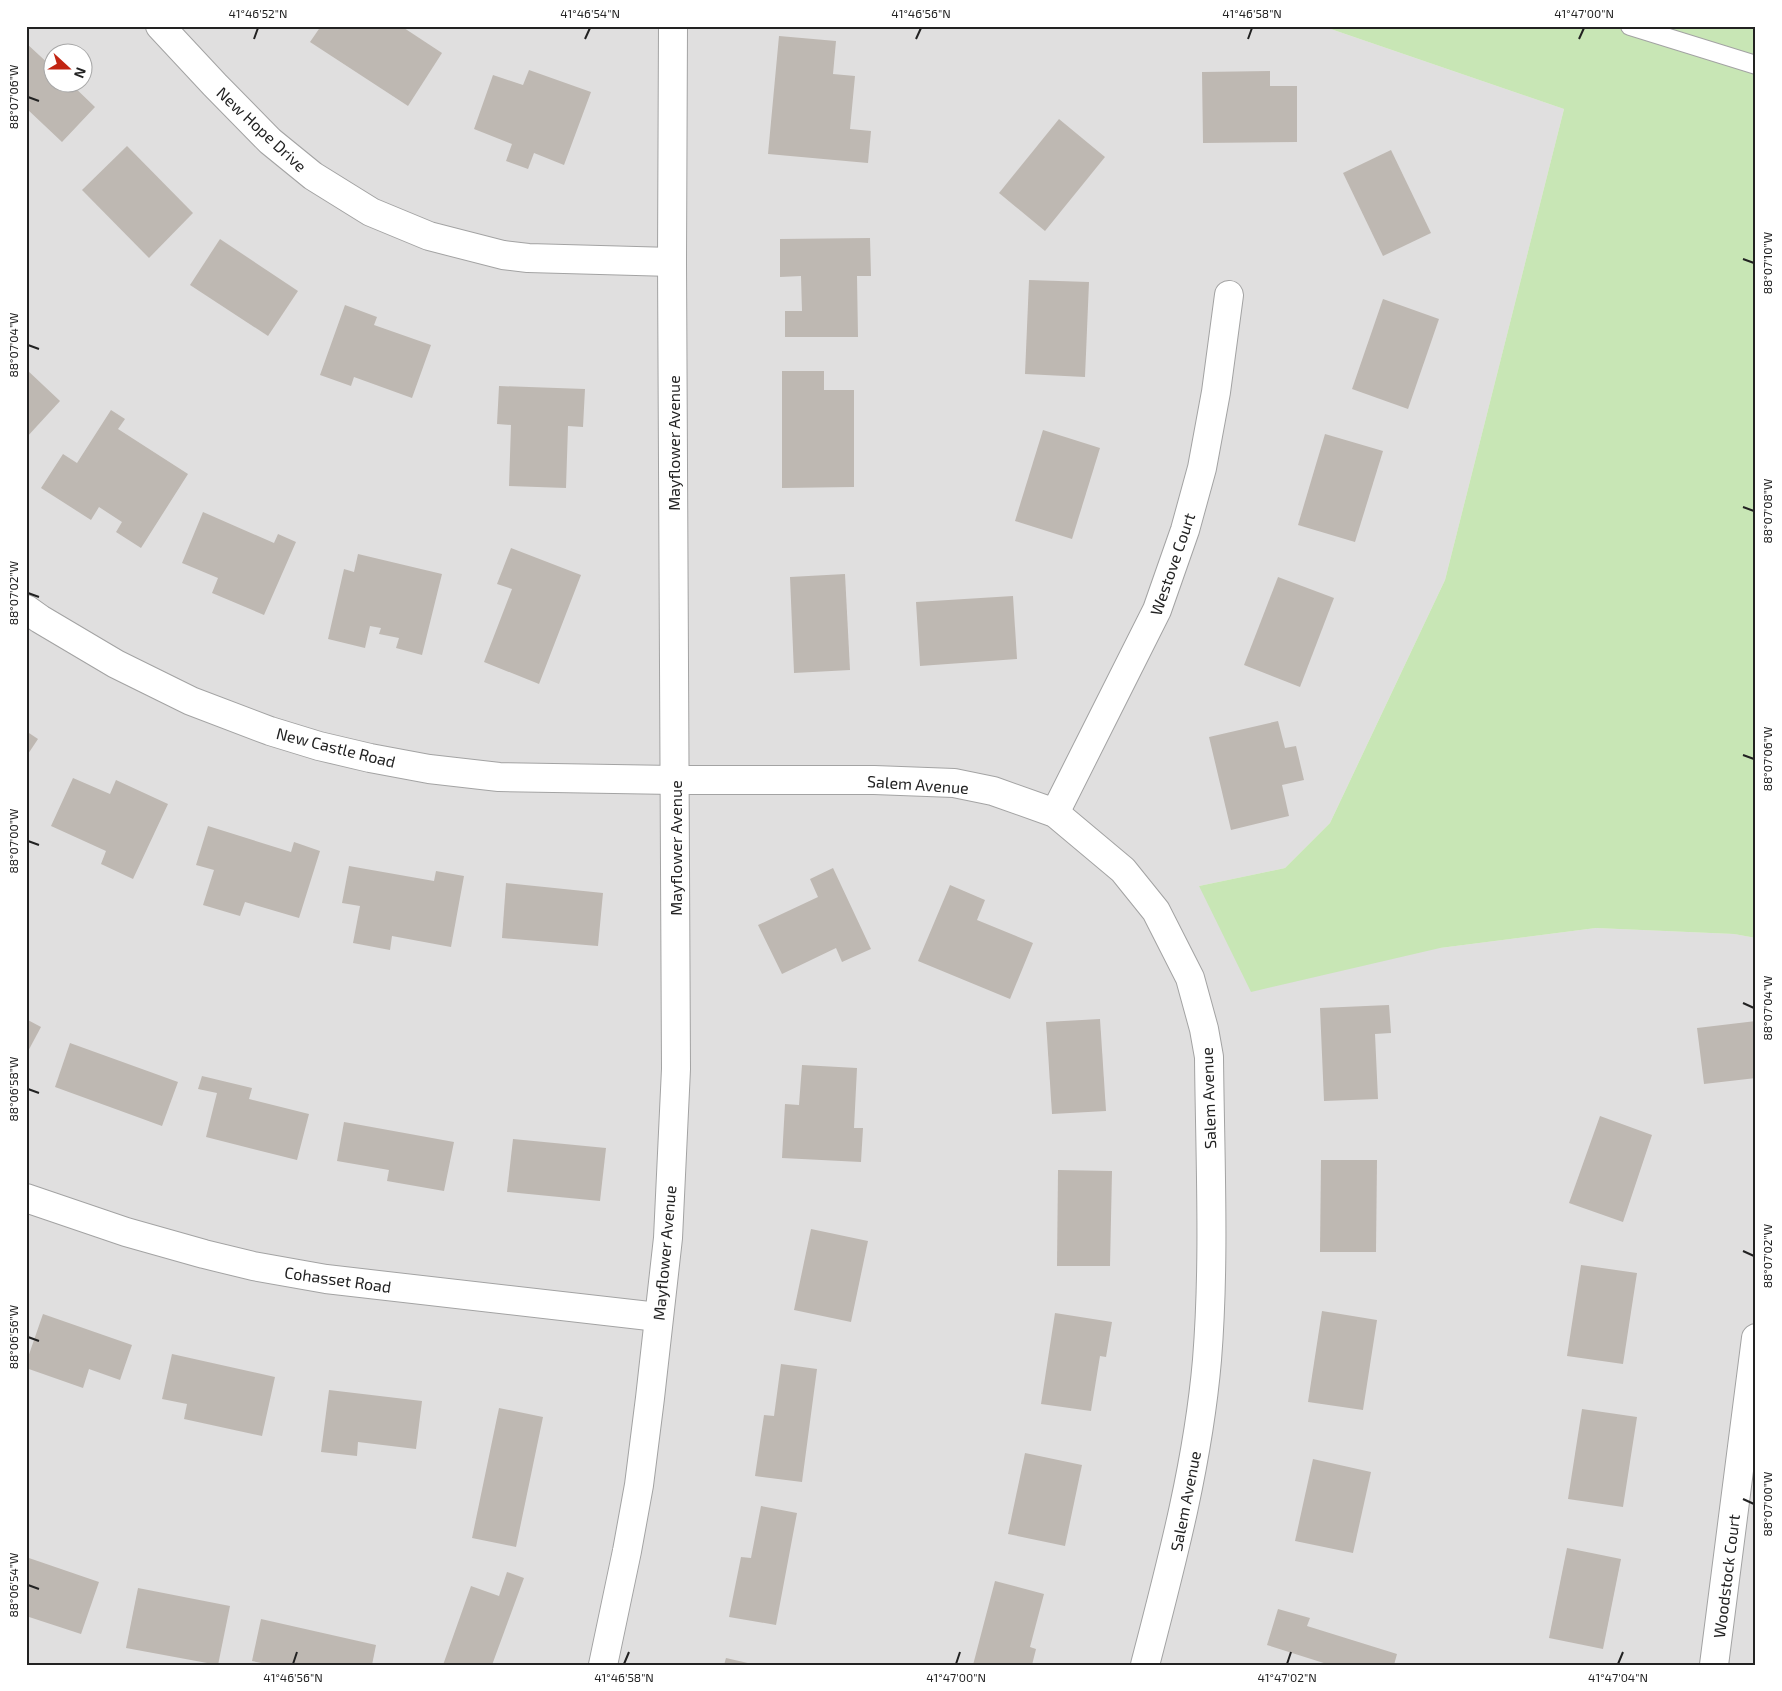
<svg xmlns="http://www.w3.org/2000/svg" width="1782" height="1691" font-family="'Exo 2',sans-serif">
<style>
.residential{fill:#e0dfdf;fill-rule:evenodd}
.grass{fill:#c8e6b5}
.building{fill:#beb8b2}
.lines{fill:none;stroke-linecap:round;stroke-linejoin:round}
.lane-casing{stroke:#a3a3a3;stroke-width:20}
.street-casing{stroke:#a3a3a3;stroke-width:30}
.lane{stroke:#fff;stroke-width:18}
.street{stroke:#fff;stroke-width:28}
.ticks{fill:none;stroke:#222;stroke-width:2}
.labels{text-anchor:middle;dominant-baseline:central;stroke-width:4.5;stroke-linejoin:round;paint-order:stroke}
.street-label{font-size:16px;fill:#222;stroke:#fff}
.neatline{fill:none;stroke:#222;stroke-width:2}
.ticks-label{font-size:12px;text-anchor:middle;fill:#222}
</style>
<rect width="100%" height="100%" fill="#f1efe9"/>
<path class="residential" d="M26 26H1322L1564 109 1445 580 1330 823 1285 868 1199 886 1440 948 1596 928 1734 934 1756 938V1665H26ZM52 52H82V82H52Z"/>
<polygon class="grass" points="1322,26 1756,26 1756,938 1734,934 1596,928 1440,948 1251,992 1199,886 1285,868 1330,823 1445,580 1564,109"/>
<g class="building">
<polygon points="321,26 401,26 442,53 408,106 310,42"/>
<polygon points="779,36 836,41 833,74 855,76 850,129 871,131 868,163 768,154"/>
<polygon points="26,43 52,67 52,82 69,82 95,107 62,142 26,108"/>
<polygon points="529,70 591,92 564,165 534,153 528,169 506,161 512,144 474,129 493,75 523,85"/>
<polygon points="1270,71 1270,86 1297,86 1297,142 1203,143 1202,72"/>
<polygon points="1059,119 1105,157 1045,231 999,193"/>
<polygon points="127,146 193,213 149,258 82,190"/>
<polygon points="1391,150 1431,233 1383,256 1343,173"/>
<polygon points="870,238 871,276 857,276 858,337 785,337 785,311 802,311 801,276 780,277 780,239"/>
<polygon points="220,239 298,291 268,336 190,285"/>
<polygon points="1029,280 1089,282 1085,377 1025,374"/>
<polygon points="1383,299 1439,319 1408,409 1352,389"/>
<polygon points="345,305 377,317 374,325 431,345 412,398 354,377 351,386 320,375"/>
<polygon points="26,369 60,401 26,438"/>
<polygon points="782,371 824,371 824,390 854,390 854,487 782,488"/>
<polygon points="499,386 585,389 583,427 568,426 566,488 509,486 511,425 497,424"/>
<polygon points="111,410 125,419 118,429 188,474 141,548 116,532 122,522 99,507 91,520 41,488 63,454 77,463"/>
<polygon points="1043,430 1100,448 1072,539 1015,521"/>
<polygon points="1325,434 1383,451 1355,542 1298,525"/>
<polygon points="203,512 274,543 278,534 296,542 264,615 212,593 218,578 182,563"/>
<polygon points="511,548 581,575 539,684 484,662 512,589 497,584"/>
<polygon points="358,554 442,574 422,655 396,648 399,638 379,634 381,628 370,626 365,648 328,639 344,569 354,572"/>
<polygon points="845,574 850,670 794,673 790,577"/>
<polygon points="1278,577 1334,598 1300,687 1244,665"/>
<polygon points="1013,596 1017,659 920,666 916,602"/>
<polygon points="1278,721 1285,748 1296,746 1304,780 1282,785 1289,816 1231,830 1209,737"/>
<polygon points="26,731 38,739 26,757"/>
<polygon points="73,778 110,794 116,780 168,804 133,879 101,864 106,851 51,826"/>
<polygon points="208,826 291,852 294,842 320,851 299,918 245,902 240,916 203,905 214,870 196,865"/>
<polygon points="349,866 434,881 436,871 464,876 451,947 392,936 390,950 353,943 360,906 342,903"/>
<polygon points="833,868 871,949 842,962 836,948 782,974 758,925 818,897 810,879"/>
<polygon points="506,883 603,893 598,946 502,938"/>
<polygon points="950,885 985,900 977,920 1033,943 1010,999 918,961"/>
<polygon points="1389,1005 1391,1033 1375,1034 1378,1099 1324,1101 1320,1008"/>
<polygon points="26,1019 41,1027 26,1055"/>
<polygon points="1100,1019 1106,1111 1052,1114 1046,1022"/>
<polygon points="1756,1021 1756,1078 1704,1084 1697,1028"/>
<polygon points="70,1043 178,1082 162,1126 55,1087"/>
<polygon points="802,1065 857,1068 854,1128 863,1128 861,1162 782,1158 785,1104 799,1105"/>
<polygon points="202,1076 252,1088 249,1099 309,1114 297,1160 206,1137 217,1093 198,1089"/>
<polygon points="1600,1116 1652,1135 1623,1222 1569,1203"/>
<polygon points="344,1122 454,1142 444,1191 387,1181 389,1170 337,1161"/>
<polygon points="513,1139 606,1148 600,1201 507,1192"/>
<polygon points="1321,1160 1377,1160 1376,1252 1320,1252"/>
<polygon points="1058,1170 1112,1171 1110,1266 1057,1266"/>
<polygon points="811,1229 868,1241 851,1322 794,1310"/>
<polygon points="1581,1265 1637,1273 1623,1364 1567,1356"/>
<polygon points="1322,1311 1377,1320 1363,1410 1308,1402"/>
<polygon points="1055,1313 1112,1322 1106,1357 1100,1356 1091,1411 1041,1404"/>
<polygon points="43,1314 132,1345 120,1380 89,1369 83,1388 26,1368 26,1363"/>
<polygon points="172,1354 275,1377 262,1436 184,1419 187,1404 162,1399"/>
<polygon points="781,1364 817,1369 802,1482 755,1476 764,1415 774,1416"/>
<polygon points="329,1390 422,1401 416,1449 358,1442 357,1456 321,1452"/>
<polygon points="499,1408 543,1417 516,1547 472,1538"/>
<polygon points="1582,1409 1637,1417 1623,1507 1568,1499"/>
<polygon points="1025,1453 1082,1465 1065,1546 1008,1534"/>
<polygon points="1313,1459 1371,1472 1353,1553 1295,1541"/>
<polygon points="761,1506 797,1513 776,1625 729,1617 741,1557 751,1558"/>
<polygon points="1567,1548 1621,1559 1603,1649 1549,1638"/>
<polygon points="26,1557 99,1582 81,1634 26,1616"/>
<polygon points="507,1572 524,1578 492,1665 443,1665 471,1586 499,1596"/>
<polygon points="995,1581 1044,1594 1030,1647 1036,1649 1032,1665 973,1665"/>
<polygon points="138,1588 230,1606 218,1665 126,1648"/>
<polygon points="1278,1609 1310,1618 1307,1626 1397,1654 1394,1665 1330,1665 1267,1645"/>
<polygon points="261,1619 376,1645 372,1665 271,1665 252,1661"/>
<polygon points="726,1658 752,1664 752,1665 724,1665"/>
</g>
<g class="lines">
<g class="lane-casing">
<polyline id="lane" points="1630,26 1756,65"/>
</g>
<g class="street-casing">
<g id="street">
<polyline points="160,26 215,85 270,141 313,176 371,212 429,236 503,255 528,258 672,262"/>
<path d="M26 609 40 619 116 664 191 701 270 731 319 746 370 758 429 769 499 777 674 780H874L954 783 993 791 1055 813 1123 870 1156 911 1190 978 1204 1029 1209 1057C1210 1158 1215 1260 1207 1360 1198 1464 1171 1565 1145 1665"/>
<polyline points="1055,813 1157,610 1185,530 1202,468 1216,392 1229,295"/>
<polyline points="26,1198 126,1232 204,1254 253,1266 326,1279 658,1317"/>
<polyline points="603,1665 627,1551 639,1485 650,1398 668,1238 676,1069 672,262 673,26"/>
<polyline points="1714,1665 1756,1338"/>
</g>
</g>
<use href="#lane" class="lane"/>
<use href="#street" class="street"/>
</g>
<path class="ticks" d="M254 39 258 28M585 39 590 28M916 39 921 28M1248 39 1252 28M1579 39 1584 28M28 97 39 101M1743 259 1754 263M28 345 39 349M1743 507 1754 511M28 593 39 597M1743 755 1754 759M28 841 39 845M1743 1003 1754 1008M28 1089 39 1093M1743 1251 1754 1256M28 1337 39 1341M1743 1499 1754 1504M28 1585 39 1589M293 1664 297 1652M624 1664 629 1652M956 1664 960 1652M1287 1664 1291 1652M1618 1664 1623 1652"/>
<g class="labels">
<g class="street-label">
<text transform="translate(262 129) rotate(43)">New Hope Drive</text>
<text transform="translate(673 443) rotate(-90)">Mayflower Avenue</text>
<text transform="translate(1172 564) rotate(-71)">Westove Court</text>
<text transform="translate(336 747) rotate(14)">New Castle Road</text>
<text transform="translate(918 784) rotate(4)">Salem Avenue</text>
<text transform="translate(675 848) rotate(-90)">Mayflower Avenue</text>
<text transform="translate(1208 1098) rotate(-92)">Salem Avenue</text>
<text transform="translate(664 1253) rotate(-85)">Mayflower Avenue</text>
<text transform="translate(338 1279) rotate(8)">Cohasset Road</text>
<text transform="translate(1185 1501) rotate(-79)">Salem Avenue</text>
<text transform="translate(1726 1576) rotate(-83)">Woodstock Court</text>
</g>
</g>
<rect width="1782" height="1691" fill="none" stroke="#ffffff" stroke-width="55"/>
<g transform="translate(68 68) rotate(111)"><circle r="24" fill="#ffffff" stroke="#a7a7a7"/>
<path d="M0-4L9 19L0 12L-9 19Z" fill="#c12412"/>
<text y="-8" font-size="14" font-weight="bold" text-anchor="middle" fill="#222222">N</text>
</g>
<rect x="28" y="28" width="1726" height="1636" class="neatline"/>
<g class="ticks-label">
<text x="258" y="18">41°46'52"N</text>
<text x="590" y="18">41°46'54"N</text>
<text x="921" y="18">41°46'56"N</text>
<text x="1252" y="18">41°46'58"N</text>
<text x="1584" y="18">41°47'00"N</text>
<text transform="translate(14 97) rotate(-90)" y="4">88°07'06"W</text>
<text transform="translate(1768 263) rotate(-90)" y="4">88°07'10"W</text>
<text transform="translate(14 345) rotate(-90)" y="4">88°07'04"W</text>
<text transform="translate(1768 511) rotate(-90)" y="4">88°07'08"W</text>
<text transform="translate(14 593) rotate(-90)" y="4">88°07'02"W</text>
<text transform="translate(1768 759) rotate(-90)" y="4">88°07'06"W</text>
<text transform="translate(14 841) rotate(-90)" y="4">88°07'00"W</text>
<text transform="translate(1768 1008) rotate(-90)" y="4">88°07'04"W</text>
<text transform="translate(14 1089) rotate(-90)" y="4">88°06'58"W</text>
<text transform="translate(1768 1256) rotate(-90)" y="4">88°07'02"W</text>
<text transform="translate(14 1337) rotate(-90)" y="4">88°06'56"W</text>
<text transform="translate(1768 1504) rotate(-90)" y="4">88°07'00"W</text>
<text transform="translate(14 1585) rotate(-90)" y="4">88°06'54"W</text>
<text x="293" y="1682">41°46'56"N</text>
<text x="624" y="1682">41°46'58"N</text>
<text x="956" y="1682">41°47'00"N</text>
<text x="1287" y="1682">41°47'02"N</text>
<text x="1618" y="1682">41°47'04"N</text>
</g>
</svg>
